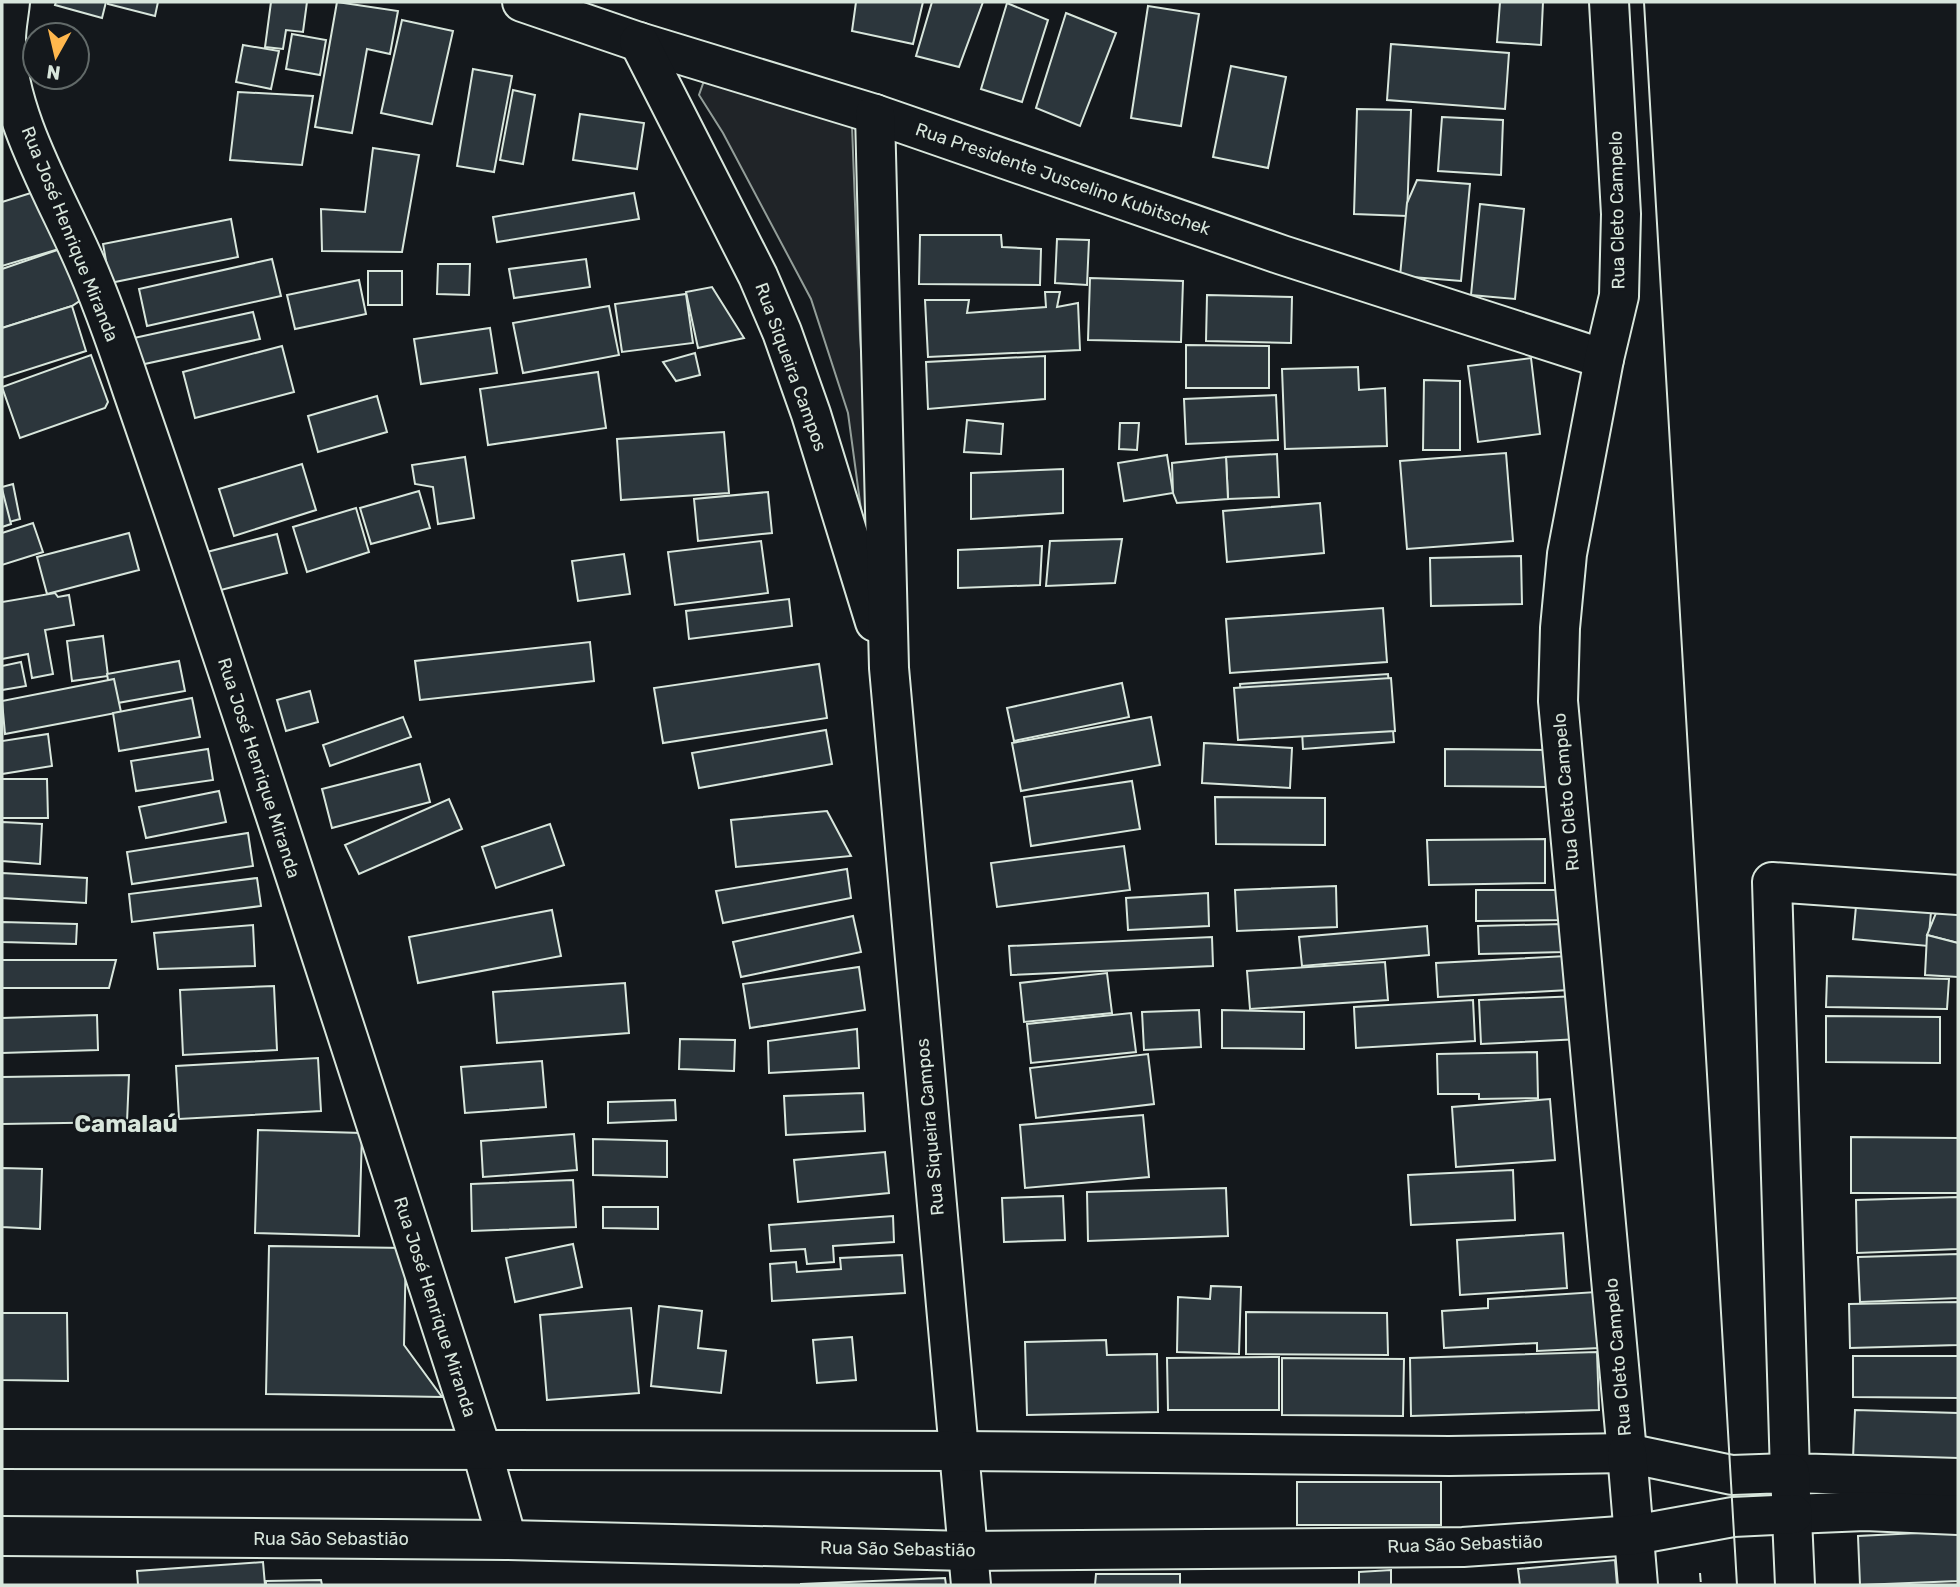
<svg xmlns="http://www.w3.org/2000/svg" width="1960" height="1587" font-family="Rubik,sans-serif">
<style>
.green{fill:#202428;stroke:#939e99;stroke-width:2}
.building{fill:#2c363c;stroke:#d8e6dc;stroke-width:2}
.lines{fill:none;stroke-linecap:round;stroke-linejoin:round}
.minor-casing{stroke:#d8e6dc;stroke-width:42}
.major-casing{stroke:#d8e6dc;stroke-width:42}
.minor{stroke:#14181c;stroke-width:38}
.major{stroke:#14181c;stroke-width:38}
.tram{stroke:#d8e6dc;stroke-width:2}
.fence{stroke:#d8e6dc;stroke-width:2;stroke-dasharray:9 3.5;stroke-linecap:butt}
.labels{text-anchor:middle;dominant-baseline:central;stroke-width:5;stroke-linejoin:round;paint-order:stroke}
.street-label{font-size:18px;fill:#d8e6dc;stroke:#14181c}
.district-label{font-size:24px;font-weight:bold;fill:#d8e6dc;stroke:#14181c}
</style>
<rect width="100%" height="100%" fill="#14181c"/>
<polygon class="green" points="705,78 852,126 860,335 878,594 871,584 848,413 811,299 723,133 699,95"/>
<g class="building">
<polygon points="56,2 106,2 102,18 55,5"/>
<polygon points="108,2 158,2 155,16 108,4"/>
<polygon points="271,2 307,2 303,32 286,30 283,49 265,47"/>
<polygon points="337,2 398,11 390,54 367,49 352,133 315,127"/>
<polygon points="856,2 923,2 913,44 852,31"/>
<polygon points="932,2 983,2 959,67 916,56"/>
<polygon points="1500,2 1543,2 1541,45 1497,42"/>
<polygon points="1007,3 1048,20 1022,102 981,89"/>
<polygon points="1148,6 1199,14 1181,126 1131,118"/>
<polygon points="1066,13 1116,33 1080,126 1036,108"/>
<polygon points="402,20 453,31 432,124 381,113"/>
<polygon points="292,34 326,40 320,75 286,69"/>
<polygon points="1391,44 1509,53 1505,109 1387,100"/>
<polygon points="243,45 279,51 271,89 236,82"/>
<polygon points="1231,66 1286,77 1268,168 1213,157"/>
<polygon points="473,69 512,76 494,172 457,166"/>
<polygon points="513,90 535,95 523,164 500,160"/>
<polygon points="238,92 313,96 302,165 230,160"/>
<polygon points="1357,109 1411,110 1407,216 1354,214"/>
<polygon points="580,114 644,123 637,169 573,160"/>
<polygon points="1442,117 1503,120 1501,175 1438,171"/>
<polygon points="373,148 419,155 402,252 322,251 321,209 365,212"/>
<polygon points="1417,180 1470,184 1461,281 1400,276 1407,203"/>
<polygon points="50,187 69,246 2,266 2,202"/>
<polygon points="634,193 639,219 497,242 493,217"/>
<polygon points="1480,204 1524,209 1515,299 1471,295"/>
<polygon points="231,219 238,257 110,283 103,244"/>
<polygon points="920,235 1001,235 1002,247 1041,249 1040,285 919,284"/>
<polygon points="1057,239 1089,240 1087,285 1055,283"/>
<polygon points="69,246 87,296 72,306 2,328 2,269"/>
<polygon points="272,259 281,296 147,326 139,289"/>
<polygon points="586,259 590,287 514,298 509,269"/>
<polygon points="438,264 470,264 469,295 437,294"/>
<rect x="368" y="271" width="34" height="34"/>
<polygon points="1090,278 1183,281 1181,342 1088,340"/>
<polygon points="359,280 366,314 295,329 287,295"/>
<polygon points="712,287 744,338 698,348 686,292"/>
<polygon points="1045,292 1060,292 1057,307 1078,303 1080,350 928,357 925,300 969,300 967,313 1046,307"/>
<polygon points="686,294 693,343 622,352 615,304"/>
<polygon points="1207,295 1292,297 1291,343 1206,341"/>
<polygon points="72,306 86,351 2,378 2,328"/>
<polygon points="609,306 619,355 523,373 513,323"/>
<polygon points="253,312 260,339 140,365 134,338"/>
<polygon points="490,328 497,373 421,384 414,339"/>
<polygon points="1186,345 1269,346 1269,388 1186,388"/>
<polygon points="282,346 294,392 195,418 183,372"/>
<polygon points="695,353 700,375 676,381 663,362"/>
<polygon points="91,355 108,402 105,408 20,438 2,387"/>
<polygon points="1045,356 1045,399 928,409 926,362"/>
<polygon points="1531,358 1540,434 1478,442 1468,366"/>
<polygon points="1358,367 1359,390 1385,388 1387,446 1285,449 1282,369"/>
<polygon points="598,372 606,428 488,445 480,389"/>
<polygon points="1424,380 1460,381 1460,450 1423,450"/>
<polygon points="1276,395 1278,440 1186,444 1184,399"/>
<polygon points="377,396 387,432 318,452 308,416"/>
<polygon points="967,420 1003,424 1001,454 964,452"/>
<polygon points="1120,423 1139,423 1137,450 1119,449"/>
<polygon points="724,432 729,493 621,500 617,439"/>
<polygon points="1506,453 1513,541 1407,549 1400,461"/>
<polygon points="1277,454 1279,497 1228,499 1226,457"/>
<polygon points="1167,455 1173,493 1124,501 1118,463"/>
<polygon points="465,457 474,518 438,524 433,487 415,484 412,465"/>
<polygon points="1226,457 1228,499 1177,503 1173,493 1172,463"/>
<polygon points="302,464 316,510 234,536 219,489"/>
<polygon points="1063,469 1063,513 971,519 971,473"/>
<polygon points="13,484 20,519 2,524 2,487"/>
<polygon points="2,489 11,524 2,527"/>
<polygon points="419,491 430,528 371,544 360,508"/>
<polygon points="768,492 772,533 698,541 694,499"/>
<polygon points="1320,503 1324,553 1227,562 1223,511"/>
<polygon points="356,508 369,552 307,572 293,527"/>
<polygon points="33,523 43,552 2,565 2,533"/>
<polygon points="129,533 139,570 47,594 37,557"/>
<polygon points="277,534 287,573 213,592 203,553"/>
<polygon points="1122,539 1115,583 1046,586 1050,541"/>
<polygon points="761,541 768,593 675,605 668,552"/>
<polygon points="1042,546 1040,585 958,588 958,550"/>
<polygon points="624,554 630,594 578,601 572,561"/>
<polygon points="1521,556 1522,604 1431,606 1430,558"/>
<polygon points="55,593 58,597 69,595 74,625 45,630 53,674 32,678 28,654 2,659 2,602"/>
<polygon points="789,599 792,626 689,639 686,611"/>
<polygon points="1383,608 1387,662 1230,673 1226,619"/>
<polygon points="103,636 108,676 72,681 67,641"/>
<polygon points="590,642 594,681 420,700 415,661"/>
<polygon points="179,661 185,691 112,704 107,674"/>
<polygon points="21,662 26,686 2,690 2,666"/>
<polygon points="819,664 827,718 663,743 654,688"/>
<polygon points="1388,674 1394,742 1303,749 1302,731 1244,736 1240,684"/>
<polygon points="1391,678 1395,731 1238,740 1234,688"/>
<polygon points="114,679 121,712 5,734 2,701"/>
<polygon points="1122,683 1129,717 1014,741 1007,708"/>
<polygon points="310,691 318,722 286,731 277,700"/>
<polygon points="192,698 200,737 119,751 113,713"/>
<polygon points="403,717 411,737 330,766 323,745"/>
<polygon points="1151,717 1160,765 1021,791 1012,743"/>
<polygon points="826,730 832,764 699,788 692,753"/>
<polygon points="48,734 52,766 2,774 2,741"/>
<polygon points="1204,743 1292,748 1290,788 1202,783"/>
<polygon points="208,749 213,780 136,791 131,761"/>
<polygon points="1445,749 1547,750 1547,787 1445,786"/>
<polygon points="420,764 430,802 332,828 322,789"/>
<polygon points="2,779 47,779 48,818 2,818"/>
<polygon points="1132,781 1140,829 1031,846 1024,797"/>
<polygon points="219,791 226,822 146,838 139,807"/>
<polygon points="1215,797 1325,798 1325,845 1216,844"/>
<polygon points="449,799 462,829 359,874 345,845"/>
<polygon points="827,811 851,856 736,867 731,820"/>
<polygon points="2,822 42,824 40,864 2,861"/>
<polygon points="550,824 564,865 496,888 482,847"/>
<polygon points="248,833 253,866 132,884 127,852"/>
<polygon points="1545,839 1545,883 1429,885 1427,840"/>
<polygon points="1124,846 1130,890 997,907 991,863"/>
<polygon points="847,869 851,898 723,923 716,891"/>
<polygon points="2,873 87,878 86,903 2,898"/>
<polygon points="257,878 261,906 132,922 129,894"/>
<polygon points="1336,886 1337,927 1237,931 1235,890"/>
<polygon points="1476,890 1563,890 1564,920 1476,921"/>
<polygon points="1208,893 1209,926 1128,930 1126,898"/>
<polygon points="1856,906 1931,912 1928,946 1853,939"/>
<polygon points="552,910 561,956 418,983 409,937"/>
<polygon points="1936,913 1958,914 1958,943 1927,935"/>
<polygon points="853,916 861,952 741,977 733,942"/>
<polygon points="2,922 77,924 76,944 2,942"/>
<polygon points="1563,924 1564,952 1479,954 1478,926"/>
<polygon points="253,925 255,966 158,969 154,933"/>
<polygon points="1427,926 1429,955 1302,966 1299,937"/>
<polygon points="1927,935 1958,943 1958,977 1925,975"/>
<polygon points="1212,937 1213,966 1011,975 1009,946"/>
<polygon points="1567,956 1569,990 1438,997 1436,963"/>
<polygon points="2,960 116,960 109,988 2,988"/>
<polygon points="1385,962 1388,1000 1250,1009 1247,971"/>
<polygon points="859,967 865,1010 750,1028 743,984"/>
<polygon points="1107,973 1112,1013 1024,1022 1020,983"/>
<polygon points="1827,976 1949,979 1947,1009 1826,1007"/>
<polygon points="625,983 629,1033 497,1043 493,992"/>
<polygon points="274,986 277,1050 183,1055 180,990"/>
<polygon points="1579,996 1581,1039 1481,1044 1479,1000"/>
<polygon points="1473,1000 1475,1041 1356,1048 1354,1007"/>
<polygon points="1199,1010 1201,1047 1144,1050 1142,1012"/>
<polygon points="1222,1010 1304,1012 1304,1049 1222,1048"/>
<polygon points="1131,1013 1136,1052 1031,1063 1027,1024"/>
<polygon points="97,1015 98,1050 2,1053 2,1018"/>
<polygon points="1826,1016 1940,1017 1940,1063 1826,1062"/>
<polygon points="857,1029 859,1068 769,1073 768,1041"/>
<polygon points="680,1039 735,1040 734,1071 679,1069"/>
<polygon points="1537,1052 1538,1098 1479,1099 1479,1094 1438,1094 1437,1054"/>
<polygon points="1148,1054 1154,1104 1036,1118 1030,1068"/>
<polygon points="318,1058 321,1111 179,1119 176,1066"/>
<polygon points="542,1061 546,1107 465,1113 461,1067"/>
<polygon points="129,1075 127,1122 2,1124 2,1077"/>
<polygon points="863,1093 865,1131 786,1135 784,1096"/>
<polygon points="1550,1099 1555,1160 1456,1167 1452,1107"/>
<polygon points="675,1100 676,1120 608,1123 608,1102"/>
<polygon points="1143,1115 1149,1177 1025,1188 1020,1125"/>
<polygon points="258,1130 362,1133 359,1236 255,1233"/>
<polygon points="574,1134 577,1170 483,1177 481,1141"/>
<polygon points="1851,1137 1958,1138 1958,1193 1851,1193"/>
<polygon points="593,1139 667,1141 667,1177 593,1175"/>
<polygon points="885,1152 889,1193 798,1202 794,1160"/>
<polygon points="2,1168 42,1169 40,1229 2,1227"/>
<polygon points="1513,1170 1515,1220 1411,1225 1408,1175"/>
<polygon points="573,1180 576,1227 472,1231 471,1184"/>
<polygon points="1226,1188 1228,1236 1088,1241 1087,1192"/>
<polygon points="1063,1196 1065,1240 1004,1242 1002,1198"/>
<polygon points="1958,1197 1958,1249 1857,1253 1856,1200"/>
<polygon points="603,1207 658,1207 658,1229 603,1228"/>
<polygon points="893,1216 894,1242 833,1246 834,1262 807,1264 805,1249 771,1251 769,1225"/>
<polygon points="1563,1233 1567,1288 1460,1295 1457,1240"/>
<polygon points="573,1244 582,1287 515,1302 506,1258"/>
<polygon points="269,1246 406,1248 404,1345 442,1397 266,1394"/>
<polygon points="1958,1254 1958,1298 1860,1302 1858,1257"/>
<polygon points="902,1255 905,1293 772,1301 770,1264 796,1262 797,1272 841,1269 840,1258"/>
<polygon points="1211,1286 1241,1287 1239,1354 1177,1352 1178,1297 1210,1299"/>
<polygon points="1596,1292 1599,1348 1537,1351 1537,1343 1444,1348 1442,1311 1488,1308 1488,1299"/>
<polygon points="1958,1302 1958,1345 1850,1348 1849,1304"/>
<polygon points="659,1306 702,1311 698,1348 726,1351 721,1393 651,1386"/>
<polygon points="631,1308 639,1393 547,1400 540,1315"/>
<polygon points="1246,1312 1387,1313 1388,1355 1246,1354"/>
<polygon points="2,1313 67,1313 68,1381 2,1380"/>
<polygon points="852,1337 856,1380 817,1383 813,1340"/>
<polygon points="1106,1340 1107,1355 1157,1354 1158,1412 1027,1415 1025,1342"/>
<polygon points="1597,1352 1599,1410 1411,1416 1410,1358"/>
<polygon points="1853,1356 1958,1356 1958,1398 1853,1397"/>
<polygon points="1279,1357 1279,1410 1168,1410 1167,1358"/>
<polygon points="1282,1358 1404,1359 1403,1416 1282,1415"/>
<polygon points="1855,1410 1958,1413 1958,1461 1853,1458"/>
<rect x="1297" y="1482" width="144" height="43"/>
<polygon points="1958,1531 1958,1581 1860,1585 1858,1536"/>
<polygon points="1615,1560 1617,1585 1520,1585 1518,1569"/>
<polygon points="263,1562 265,1585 138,1585 137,1571"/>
<polygon points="1391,1570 1391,1585 1359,1585 1359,1572"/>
<polygon points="1096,1574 1180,1574 1180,1585 1095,1585"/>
<polygon points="945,1578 946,1585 800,1584"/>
<polygon points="321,1580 322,1585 266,1585 266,1581"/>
</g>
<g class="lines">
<g class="minor-casing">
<g id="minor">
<path d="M10 2C9 14 6 27 6 40 5 110 54 193 82 256 102 300 118 347 133 392 255 744 367 1098 482 1451L507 1540"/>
<polyline points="522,2 639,42 875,114 1282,255 1604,359"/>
<polyline points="1609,2 1621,214 1619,296 1604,359 1567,554 1560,628 1558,701 1627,1453"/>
<polyline points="639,42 758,276 782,332 811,414 875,622"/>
<polyline points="875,114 889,668 971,1585"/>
<polyline points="1958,895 1772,882 1790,1473 1958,1478"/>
<polyline points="1793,1514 1865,1511 1958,1515"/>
</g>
</g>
<g class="major-casing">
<g id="major">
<polyline points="2,1449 959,1451 1449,1456 1627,1453 1732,1475 1790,1473 1795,1585"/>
<polyline points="1627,1453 1638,1585"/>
<polyline points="2,1536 507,1540 968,1551 1463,1547 1634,1535 1733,1517 1793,1514"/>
</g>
</g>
<use href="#minor" class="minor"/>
<use href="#major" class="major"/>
<polyline class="tram" points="1644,2 1737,1585"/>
<polyline class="fence" points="1700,1573 1701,1585"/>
</g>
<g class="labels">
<g class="street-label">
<text transform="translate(1063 179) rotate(19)">Rua Presidente Juscelino Kubitschek</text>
<text transform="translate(1617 210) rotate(-91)">Rua Cleto Campelo</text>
<text transform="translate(70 234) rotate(68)">Rua José Henrique Miranda</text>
<text transform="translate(791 367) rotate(70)">Rua Siqueira Campos</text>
<text transform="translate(259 768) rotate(72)">Rua José Henrique Miranda</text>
<text transform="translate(1566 792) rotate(-95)">Rua Cleto Campelo</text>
<text transform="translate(930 1127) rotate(-95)">Rua Siqueira Campos</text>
<text transform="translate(435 1307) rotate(72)">Rua José Henrique Miranda</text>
<text transform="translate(1618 1357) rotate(-95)">Rua Cleto Campelo</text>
<text x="331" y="1539">Rua São Sebastião</text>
<text transform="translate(1465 1544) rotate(-2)">Rua São Sebastião</text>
<text transform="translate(898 1549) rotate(1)">Rua São Sebastião</text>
</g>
<g class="district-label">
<text x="126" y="1124">Camalaú</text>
</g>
</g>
<rect width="1960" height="1587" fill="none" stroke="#d8e6dc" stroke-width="7"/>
<g transform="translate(56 56) rotate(188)"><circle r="33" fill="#14181c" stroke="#626a69" stroke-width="2"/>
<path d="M0-5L12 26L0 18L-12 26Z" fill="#ffb74d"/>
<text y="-10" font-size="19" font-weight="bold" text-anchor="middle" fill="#d8e6dc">N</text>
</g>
</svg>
